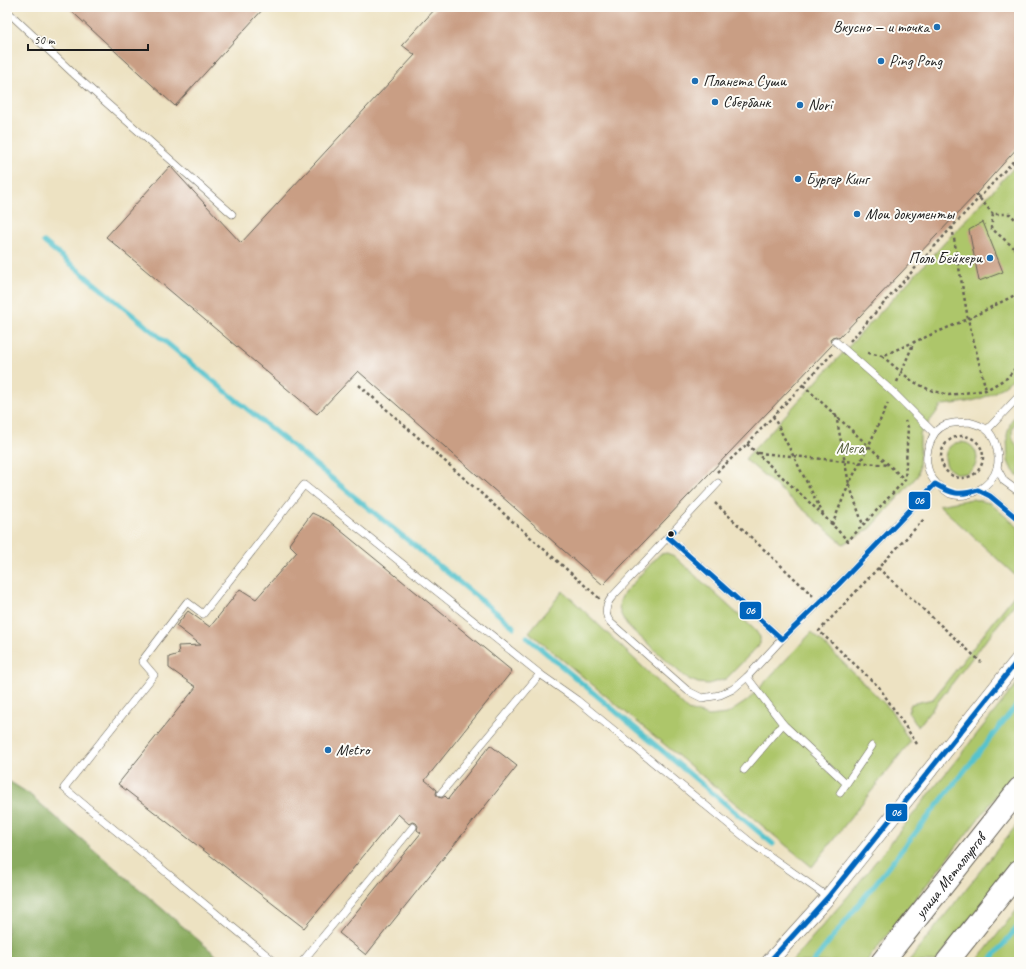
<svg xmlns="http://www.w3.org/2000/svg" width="1026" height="969" font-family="Caveat,sans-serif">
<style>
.green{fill:#adc66b;stroke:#647144}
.forest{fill:#8aab5f;stroke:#53643e}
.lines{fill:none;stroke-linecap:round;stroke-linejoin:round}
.stream{stroke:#56c3cd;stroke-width:5}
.building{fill:#c99e84}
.lane-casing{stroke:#656156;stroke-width:8}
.street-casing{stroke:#656156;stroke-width:16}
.primary-casing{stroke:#656156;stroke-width:24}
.path{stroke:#656156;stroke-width:2.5;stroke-dasharray:3 3;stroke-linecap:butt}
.lane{stroke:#fff;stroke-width:7}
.street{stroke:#fff;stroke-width:15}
.primary{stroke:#fff;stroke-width:22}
.bus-1-casing{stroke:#fdfcf7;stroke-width:8}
.bus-1{stroke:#0065bd;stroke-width:5}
.poi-dot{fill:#1f6fb2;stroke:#fdfcf7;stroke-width:1.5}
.bus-dot{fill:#1c1c1c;stroke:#fdfcf7;stroke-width:1.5}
.labels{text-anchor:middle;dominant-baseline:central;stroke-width:4;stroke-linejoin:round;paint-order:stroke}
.poi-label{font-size:16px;fill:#1c1c1c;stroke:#fdfcf7;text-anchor:start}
.park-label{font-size:16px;fill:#56603c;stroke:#fdfcf7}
.street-label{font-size:16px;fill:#1c1c1c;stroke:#fdfcf7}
.line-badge{stroke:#fdfcf7;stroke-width:1.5}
.badge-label{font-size:11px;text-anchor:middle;font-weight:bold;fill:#fff}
</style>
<rect width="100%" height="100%" fill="#fdfcf7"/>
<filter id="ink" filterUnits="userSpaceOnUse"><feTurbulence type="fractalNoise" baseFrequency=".025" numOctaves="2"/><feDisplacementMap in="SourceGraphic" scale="8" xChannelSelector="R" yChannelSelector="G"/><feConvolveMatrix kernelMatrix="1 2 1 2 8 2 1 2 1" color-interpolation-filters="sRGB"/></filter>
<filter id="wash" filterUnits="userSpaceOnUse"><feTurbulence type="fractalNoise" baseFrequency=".012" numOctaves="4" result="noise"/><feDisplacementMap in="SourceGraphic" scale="16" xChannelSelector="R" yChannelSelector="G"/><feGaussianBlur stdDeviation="0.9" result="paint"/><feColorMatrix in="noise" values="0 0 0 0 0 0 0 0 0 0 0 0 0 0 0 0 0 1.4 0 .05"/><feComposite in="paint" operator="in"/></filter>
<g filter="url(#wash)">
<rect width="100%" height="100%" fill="#ede2c2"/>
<g class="green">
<path d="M1019 162V373C993 398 977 402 942 405L920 434V454L918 475 871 528 843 544 745 459Z"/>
<path d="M1019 409C1019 418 1012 424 1012 433 1012 440 1017 445 1019 451 1021 458 1019 469 1019 477L1011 468 1008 461 1007 435 1011 421Z"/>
<circle cx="961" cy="458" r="16"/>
<polygon points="972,499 990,503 1019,528 1019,579 939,505"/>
<path d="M667 553 674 556 755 630 760 637V644L726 679 708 684 698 683 686 678 629 627C620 615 615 607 624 593L660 554Z"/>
<polygon points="1019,589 1019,598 918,727 908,712 911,704 933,699"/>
<polygon points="563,591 688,710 709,716 727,714 747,701 812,632 891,710 910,742 812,867 529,632"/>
<polygon points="1019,681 1019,767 866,962 791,962 849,895"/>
<polygon points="1019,822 1019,858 935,962 908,962"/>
<polygon points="1019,907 1019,962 976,962"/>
</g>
<polygon class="forest" points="7,780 28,793 224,962 7,962"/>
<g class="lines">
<g class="stream">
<polyline points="44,242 274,431 514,627"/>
<polyline points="527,637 773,844"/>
<polyline points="813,962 1019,702"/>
<polyline points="989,962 1019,925"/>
</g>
</g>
<g id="blocks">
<g class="building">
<polygon points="67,7 265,7 175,106"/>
<polygon points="437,7 1019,7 1019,146 976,194 839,338 836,336 832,337 830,340 832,345 603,585 358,371 317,414 106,237 170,166 241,243 415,55 402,45"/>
<polygon points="983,222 1003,272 979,281 969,230"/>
<polygon points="312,513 329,521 512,671 425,780 437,790 436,794 438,797 442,798 445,796 448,799 490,745 517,766 366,955 339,933 421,833 417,830 418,826 416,823 412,822 409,824 398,814 304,928 118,784 196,687 169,668 169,657 179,654 178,646 201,645 176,626 188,611 210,627 240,589 256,599 297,552 289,544"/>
</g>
</g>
</g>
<g filter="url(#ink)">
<use href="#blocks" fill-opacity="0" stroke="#656156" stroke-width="1"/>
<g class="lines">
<g class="lane-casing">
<g id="lane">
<polyline points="7,11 76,76 232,214"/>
<polyline points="835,341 893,392 934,433"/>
<path d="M969 422C975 424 980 425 986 429 996 437 1000 456 997 468 992 486 968 500 950 494 948 493 945 490 943 489 927 478 923 460 930 443 933 435 936 429 945 425 952 422 961 423 969 422Z"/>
<polyline points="987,430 1019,396"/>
<polyline points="997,468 1004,481 1019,492"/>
<path d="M718 483 612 597C605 605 604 615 611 623L688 691 702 698 720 695 733 689 747 677 782 639 838 585 935 484"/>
<polyline points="978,490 990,496 1019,520"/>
<polyline points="668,537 782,639"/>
<polyline points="747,677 783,724 846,783"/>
<polyline points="744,770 783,724"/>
<polyline points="441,793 540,674 577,700 754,845 828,897"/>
<polyline points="840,793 872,746"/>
<polyline points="275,962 64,788 154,675 142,661 187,602 203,614 304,485 540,674"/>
<polyline points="302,962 413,827"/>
</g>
</g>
<g class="street-casing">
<polyline id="street" points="769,962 828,897 1019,659"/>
</g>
<g class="primary-casing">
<g id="primary">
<path id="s1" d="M882 962 1019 789"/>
<polyline points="947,962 1019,871"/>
</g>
</g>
<g class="path">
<polyline points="976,194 993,214"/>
<polyline points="1019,223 1010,214 993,214 991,228 1019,252"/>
<polyline points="952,227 968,319 986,390"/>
<polyline points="850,341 952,227 1019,155"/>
<polyline points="868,353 882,356 914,342 968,319 1019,293"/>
<polyline points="882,356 912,381 930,390 949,395 986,390 1007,378 1019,364"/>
<polyline points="897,382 914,342"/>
<polyline points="359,385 573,575 599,598 599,597"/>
<polyline points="803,385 905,480"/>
<polyline points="836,415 849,484 863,525"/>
<polyline points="773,416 823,514"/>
<circle cx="962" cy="457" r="21"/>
<polyline points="747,444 824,516 848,541 905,480 908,427 905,421"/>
<polyline points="758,453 889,465"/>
<polyline points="717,472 747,444 833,353"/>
<polyline points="715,503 813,596"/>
<polyline points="832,525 849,484 869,445 888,403"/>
<polyline points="878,568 981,662"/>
<polyline points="917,744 879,687 819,631 925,518"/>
</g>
<use href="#lane" class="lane"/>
<use href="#street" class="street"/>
<use href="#primary" class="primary"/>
<g class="bus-1-casing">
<g id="bus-1">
<path d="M674 531 668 537 782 639 838 585 935 484C952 494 959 496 978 490L990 496 1019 520"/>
<polyline points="769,962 828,897 1019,659"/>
</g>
</g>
<use href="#bus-1" class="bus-1"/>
</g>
</g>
<g class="poi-dot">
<circle cx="937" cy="27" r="4"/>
<circle cx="881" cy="61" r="4"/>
<circle cx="695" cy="81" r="4"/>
<circle cx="715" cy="102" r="4"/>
<circle cx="800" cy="105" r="4"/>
<circle cx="798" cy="179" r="4"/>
<circle cx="857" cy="214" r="4"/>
<circle cx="990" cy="258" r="4"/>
<circle cx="328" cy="750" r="4"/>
</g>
<circle class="bus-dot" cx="671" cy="534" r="3.5"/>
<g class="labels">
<g class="poi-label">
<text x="929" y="27" text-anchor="end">Вкусно — и точка</text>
<text x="889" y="61">Ping Pong</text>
<text x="703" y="81">Планета Суши</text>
<text x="723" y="102">Сбербанк</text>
<text x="808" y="105">Nori</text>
<text x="806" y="179">Бургер Кинг</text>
<text x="865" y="214">Мои документы</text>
<text x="982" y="258" text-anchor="end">Поль Бейкери</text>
<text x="336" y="750">Metro</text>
</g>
<g class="park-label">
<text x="850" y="448">Мега</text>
</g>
<g class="street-label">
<text stroke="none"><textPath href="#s1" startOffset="110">улица Металлургов</textPath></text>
</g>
</g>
<g class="line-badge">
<rect x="908" y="491" width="23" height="19" rx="4" fill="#0065bd"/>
<rect x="739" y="601" width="23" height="19" rx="4" fill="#0065bd"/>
<rect x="885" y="803" width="23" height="19" rx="4" fill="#0065bd"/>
</g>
<g class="badge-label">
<text x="919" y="504">06</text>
<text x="750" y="614">06</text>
<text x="896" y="816">06</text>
</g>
<rect width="1026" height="969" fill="none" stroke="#fdfcf7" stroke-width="24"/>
<path d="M28 44v6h120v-6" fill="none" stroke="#1c1c1c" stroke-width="2"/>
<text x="34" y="44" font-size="12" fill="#1c1c1c" stroke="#fdfcf7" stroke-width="3" paint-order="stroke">50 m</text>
</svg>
